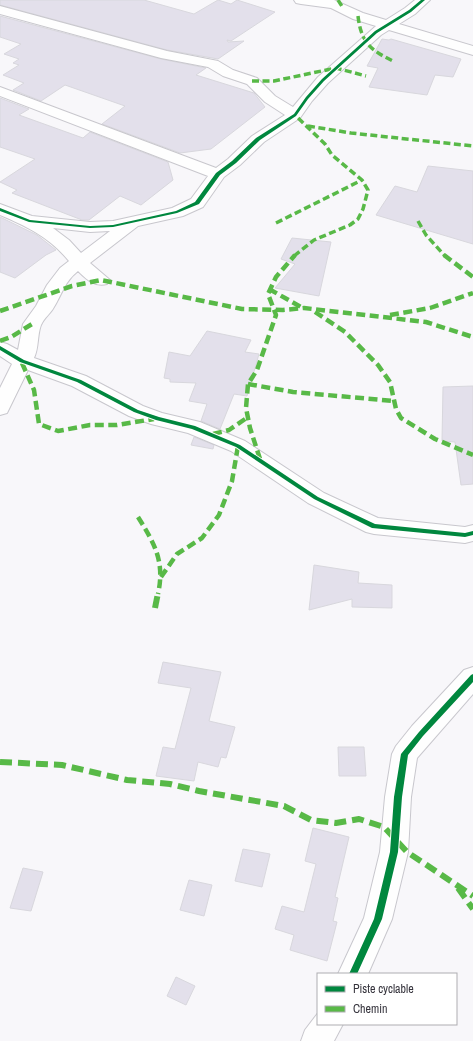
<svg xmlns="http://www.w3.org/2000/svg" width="473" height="1041" font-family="'Archivo Narrow',sans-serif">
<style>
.building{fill:#e3e0eb;stroke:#d8d7dd}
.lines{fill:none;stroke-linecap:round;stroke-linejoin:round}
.minor-casing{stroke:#c8c7cd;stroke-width:2}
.minor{fill:#fefefe;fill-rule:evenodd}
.quiet-far2{stroke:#58b947;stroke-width:3.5;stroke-dasharray:7 3.5;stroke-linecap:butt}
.quiet-far1{stroke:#58b947;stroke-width:4.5;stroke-dasharray:9 4.5;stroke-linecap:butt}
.quiet{stroke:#58b947;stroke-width:6;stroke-dasharray:12 6;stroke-linecap:butt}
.cycleway-casing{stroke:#fff;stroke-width:2}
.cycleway{fill:#00873e;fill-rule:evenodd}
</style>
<rect width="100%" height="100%" fill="#f8f7fa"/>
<g class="building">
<polygon points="0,0 144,0 194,14 218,0 231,4 237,0 275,12 231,41 227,40 228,42 244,41 218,59 167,50 0,5"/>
<polygon points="0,16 161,59 206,68 196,75 254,93 265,107 211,149 180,153 102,124 125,106 65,85 41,101 13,90 24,83 3,75 19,65 13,63 19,59 4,54 21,44 0,37"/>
<polygon points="382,39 389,40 391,39 461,59 453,77 435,75 427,95 369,87 378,68 367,66"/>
<polygon points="0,98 29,109 19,115 83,138 90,132 168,162 173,180 141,205 120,196 89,220 82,220 12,193 17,190 0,182 35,159 0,147"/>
<polygon points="428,166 473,171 473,244 376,215 395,186 417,192"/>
<polygon points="0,217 37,235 56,250 46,255 15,278 0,272"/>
<polygon points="292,238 331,242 319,296 275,288 295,264 281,259"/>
<polygon points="207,331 251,340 245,352 259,354 247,396 234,394 220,429 201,421 207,404 189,401 196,383 170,382 170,379 164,378 169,352 190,356"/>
<polygon points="473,386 473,484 461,485 455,442 442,441 443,387"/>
<polygon points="194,437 214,445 213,449 191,445"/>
<polygon points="314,565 359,572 358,583 392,585 392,608 352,607 352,599 309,610"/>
<polygon points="163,662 221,672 209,721 235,727 226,758 221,757 218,767 198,762 194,781 156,776 163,747 175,749 191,688 158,683"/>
<polygon points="338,747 364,747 366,776 339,776"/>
<polygon points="313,828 349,837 335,897 338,898 333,921 337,922 327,961 290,950 294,935 275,929 282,906 304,912 316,864 305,861"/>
<polygon points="243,849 270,854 262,887 235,881"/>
<polygon points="23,868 43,872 31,911 10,908"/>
<polygon points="189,880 212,885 204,916 180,910"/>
<polygon points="176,977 195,986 186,1005 167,996"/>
</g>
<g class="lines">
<g class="minor-casing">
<g id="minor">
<path d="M294 0H334L363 13 386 20 405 8 415 0H430L415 14 399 24 473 46V55L389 30 381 35 328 83 312 101 300 118 264 142 240 165 224 177 203 207 183 216 138 226 90 263 110 280 107 284C95 287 87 280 78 271 65 281 62 294 54 307 51 313 44 318 41 325 37 335 39 348 34 358L86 376 143 406 162 413 200 422 245 441 324 493 378 518 465 527 473 525V541L465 543 374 534 366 532 308 503 231 451 188 433 151 424 129 416 72 386 28 370 7 413 0 415V388L12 364 0 356V342L7 344 18 350 23 324 36 306 47 285 60 268 69 261C49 237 28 227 0 215V204L32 216 90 222 113 221 172 208 191 199 208 176 0 96V87L216 168 228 159 252 136 285 115 265 102 247 84 223 76 208 67 161 58 0 14V6L167 51 218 61 233 70 257 78 275 96 293 107 318 77 376 26 353 19 331 8 301 4 296 3ZM53 228 90 232 110 231 81 253 69 240Z"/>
<polygon points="473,667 473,694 417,758 411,797 408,852 392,919 368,974 338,974 364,918 380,852 385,797 392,754 396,746 412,726 464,670"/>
<polygon points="318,1013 318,1024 343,1024 334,1041 301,1041 305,1030"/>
</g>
</g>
<use href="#minor" class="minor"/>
<g class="quiet-far2">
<polyline points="338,0 343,8"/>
<path d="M358 16C361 42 370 50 393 61"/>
<polyline points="252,81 274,81 336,68 366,76"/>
<polyline points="308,126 351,133 473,146"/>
<polyline points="418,221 426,235 445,256"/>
<polyline points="276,223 362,180"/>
<polyline points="294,256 314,240 350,225 358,219 363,209 368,190 362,180 332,155 325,144 295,115"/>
</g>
<g class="quiet-far1">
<polyline points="444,255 473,277"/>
<polyline points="269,289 301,307"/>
<polyline points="0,311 72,286 101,280 242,309 283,310 304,308 426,322 473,337"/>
<polyline points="315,312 345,332 378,365 390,382 396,409 401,418 435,439 473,455"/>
<polyline points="390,315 430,308 473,293"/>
<polyline points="0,341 11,337 32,324"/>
<polyline points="22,363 34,390 39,424 58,431 90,425 117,425 154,419"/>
<polyline points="248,384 293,392 394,401"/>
<polyline points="213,434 229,430 248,417"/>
<polyline points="260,459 250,428 246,408 248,384 257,370 276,315 268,294 276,277 295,255"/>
<path d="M138 517C155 544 165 562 158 594"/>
<polyline points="161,577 177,554 202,538 219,515 232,481 238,446"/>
</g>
<g class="quiet">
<polyline points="155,608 158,593"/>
<polyline points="0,762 62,765 127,780 170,784 199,791 284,806 311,820 336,823 359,819 384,827 407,852 473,896"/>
<polyline points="458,888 473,909"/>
</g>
<g class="cycleway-casing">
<g id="cycleway">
<polygon points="421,0 425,0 411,12 377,33 324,81 308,99 296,116 260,140 236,163 220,175 199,204 177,213 113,227 90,228 29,222 0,211 0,208 30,220 90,226 113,225 176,211 195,202 216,173 232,161 256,138 294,114 306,97 322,79 375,31 409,10"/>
<polygon points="0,346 24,360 81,380 138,410 159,417 195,426 240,445 318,497 375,524 465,533 473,531 473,535 465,537 372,528 314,499 236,447 192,429 156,420 134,412 77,382 20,362 0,350"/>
<polygon points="473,674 473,682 423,736 408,755 402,797 398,852 382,919 357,974 349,974 374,919 390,852 394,797 401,754 419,732 471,675"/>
</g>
</g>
<use href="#cycleway" class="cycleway"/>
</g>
<rect x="317" y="973" width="140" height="52" fill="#ffffff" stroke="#aeadb1"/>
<rect x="325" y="986" width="20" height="6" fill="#00873e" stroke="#aeadb1"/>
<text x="353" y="993" font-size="12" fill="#35333c">Piste cyclable</text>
<rect x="325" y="1006" width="20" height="6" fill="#58b947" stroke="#aeadb1"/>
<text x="353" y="1013" font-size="12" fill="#35333c">Chemin</text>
</svg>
